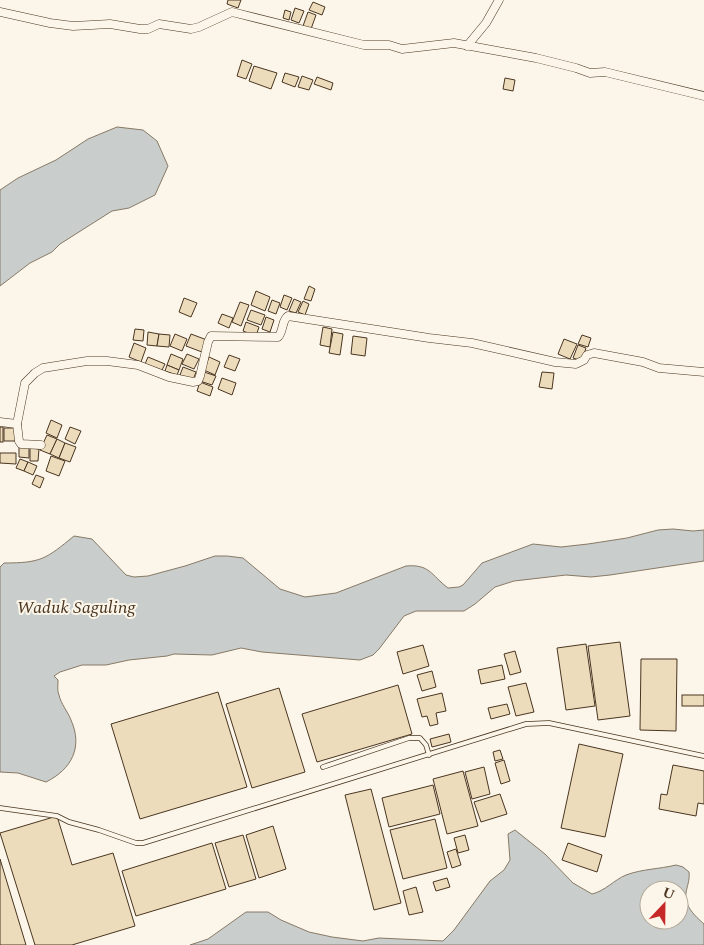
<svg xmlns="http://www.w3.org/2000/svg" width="704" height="945" font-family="Spectral,serif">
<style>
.water{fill:#c9cecd;stroke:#887966;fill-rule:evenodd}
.building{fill:#ecdcbc;stroke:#4a3520}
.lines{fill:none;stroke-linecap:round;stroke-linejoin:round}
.lane-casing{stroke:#4a3520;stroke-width:5.5}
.street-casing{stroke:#4a3520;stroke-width:9}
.lane{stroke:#fbf6e9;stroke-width:4}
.street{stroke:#fbf6e9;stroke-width:8}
.labels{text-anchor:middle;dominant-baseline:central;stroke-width:4;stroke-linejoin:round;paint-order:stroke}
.water-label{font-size:18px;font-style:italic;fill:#4a3520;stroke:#fbf6e9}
</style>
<rect width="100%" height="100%" fill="#fbf6e9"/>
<g class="water">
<polygon points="117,127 143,130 157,141 168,166 155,195 129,208 112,211 60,244 52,252 30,263 0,286 0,190 18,178 56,160 88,139"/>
<path d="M673 529 693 531 704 530V561L610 575 591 577 566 575 514 581 495 587 475 604 464 611H416L404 616 379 649 373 655 360 660 262 652 241 648 212 655 174 654 167 656 129 660 106 665H82L60 672 54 676 58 680C58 685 57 691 59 695 61 704 68 712 71 720 83 747 72 769 46 782L18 773 0 772V567L4 563C41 563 46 559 74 536L92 539 126 575 134 577 148 576 185 566 215 556H227L243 558 280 589 305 597 336 593 406 566C430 564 431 575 448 588L459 587 463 585 482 563 533 544 561 547 588 544 627 538 658 530Z"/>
<path d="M515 830 545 854 573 883 592 894C605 891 614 880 626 875 642 869 660 869 676 865L683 867 689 872C690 880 687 886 686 893 684 906 695 916 704 924V945H190L208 939 246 912H268L281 920 309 932 332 937 363 941 379 938 443 941 454 930 490 881 504 870 510 860 508 834ZM649 890H679V920H649Z"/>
</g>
<g class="building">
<polygon points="228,0 241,0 238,8 227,4"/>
<polygon points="313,2 325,7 322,15 309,10"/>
<polygon points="295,8 304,11 299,23 291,20"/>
<polygon points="285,10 291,12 289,20 283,18"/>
<polygon points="308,12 316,15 311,29 303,26"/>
<polygon points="242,60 252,64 246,79 237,76"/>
<polygon points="254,66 277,73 271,89 249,81"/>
<polygon points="285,73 299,77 295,87 282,82"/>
<polygon points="302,76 313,80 309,90 298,87"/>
<polygon points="317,77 333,83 331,90 314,84"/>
<polygon points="505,78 515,80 513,91 503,89"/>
<polygon points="309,286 315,289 311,301 304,299"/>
<polygon points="256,291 270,297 265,311 251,305"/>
<polygon points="284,295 292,298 287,310 280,307"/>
<polygon points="184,298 197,303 191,317 179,312"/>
<polygon points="294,299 301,302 296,313 289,311"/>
<polygon points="272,300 280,303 276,314 268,311"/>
<polygon points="303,301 309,304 305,315 298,312"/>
<polygon points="240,302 249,305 241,326 232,322"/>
<polygon points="251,310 265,315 261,325 247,320"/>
<polygon points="222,314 233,318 229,328 218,323"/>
<polygon points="266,317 274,320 270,332 262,329"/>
<polygon points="246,322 259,327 256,336 243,331"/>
<polygon points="323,327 332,329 330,347 320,345"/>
<polygon points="135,329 144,330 143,341 133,340"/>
<polygon points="148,332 159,334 157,346 147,345"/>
<polygon points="333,332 343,334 340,355 329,353"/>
<polygon points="159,334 170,335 169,347 157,346"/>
<polygon points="175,334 187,339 182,351 170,346"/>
<polygon points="191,334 207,340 202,352 186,346"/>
<polygon points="582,335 591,338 588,347 578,344"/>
<polygon points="353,336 367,338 365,356 351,354"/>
<polygon points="564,339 577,344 570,359 558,354"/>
<polygon points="134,343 146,348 141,362 129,357"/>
<polygon points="578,345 586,348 582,361 573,358"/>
<polygon points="171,354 183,359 179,370 167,365"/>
<polygon points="187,354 199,359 194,369 182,364"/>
<polygon points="229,355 240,359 235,371 224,367"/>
<polygon points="148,357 165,364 162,370 145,364"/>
<polygon points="209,357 220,362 215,375 204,370"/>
<polygon points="167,365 179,370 177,375 165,371"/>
<polygon points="183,367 196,372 193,380 180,375"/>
<polygon points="204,372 216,376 212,385 200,381"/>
<polygon points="542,372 554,373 552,389 539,387"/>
<polygon points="222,378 236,383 232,395 218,389"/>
<polygon points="200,382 213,387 210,396 197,391"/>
<polygon points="51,420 62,425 57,438 46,433"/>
<rect x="0" y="427" width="3" height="15"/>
<polygon points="70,427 81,431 75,444 65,439"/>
<rect x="4" y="428" width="13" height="13"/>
<polygon points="47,435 57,439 50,454 40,450"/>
<polygon points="57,439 65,443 59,458 50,454"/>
<polygon points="65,443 76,447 70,462 59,458"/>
<polygon points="19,446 29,446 29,458 19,457"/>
<polygon points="30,448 39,449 38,461 30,461"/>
<polygon points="0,453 16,453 16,464 0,463"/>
<polygon points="51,456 65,461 59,476 46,471"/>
<polygon points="20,459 28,462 24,471 16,468"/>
<polygon points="28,462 37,466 33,475 24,471"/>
<polygon points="36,475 44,478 40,488 32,484"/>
<polygon points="620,642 630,716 598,720 588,646"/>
<polygon points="586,644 595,706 566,710 557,648"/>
<polygon points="423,645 429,666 403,674 397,652"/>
<polygon points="515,651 521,672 510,675 504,654"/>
<polygon points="641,659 677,659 676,731 640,730"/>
<polygon points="502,665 505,679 481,684 478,670"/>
<polygon points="432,671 436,687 422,691 417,675"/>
<polygon points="526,683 534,712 516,716 508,687"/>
<polygon points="398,685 412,734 317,762 302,714"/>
<polygon points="279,688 305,772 252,788 226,704"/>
<polygon points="218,692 247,787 140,819 111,724"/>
<polygon points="442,693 446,711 436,713 438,724 430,726 427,716 422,717 417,699"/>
<rect x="682" y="695" width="22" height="11"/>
<polygon points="507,704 510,714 491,719 488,708"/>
<polygon points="449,734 451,742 432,747 430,739"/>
<polygon points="579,744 623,754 605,837 561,828"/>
<polygon points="500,750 503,759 495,761 493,752"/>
<polygon points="504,760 510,781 501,784 495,763"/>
<polygon points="673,765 704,771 704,804 698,803 696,816 659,809 661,794 667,795"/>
<polygon points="484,767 490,794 472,799 465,772"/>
<polygon points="463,771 478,826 447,834 433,779"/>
<polygon points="433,785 440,814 389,827 382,798"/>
<polygon points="371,789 401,903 374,910 345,795"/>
<polygon points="500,794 507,814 481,822 474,802"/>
<polygon points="57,816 72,865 113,853 135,926 72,945 35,945 0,833"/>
<polygon points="435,819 447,868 403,879 390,830"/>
<polygon points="273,826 286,869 259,878 246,835"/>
<polygon points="243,835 256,879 229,887 215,843"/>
<polygon points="465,835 469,850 458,853 454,838"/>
<polygon points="212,843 226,889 136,916 122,871"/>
<polygon points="568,843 602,855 597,872 562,860"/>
<polygon points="456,849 461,865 452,868 447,852"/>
<polygon points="0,859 26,945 0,945"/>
<polygon points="447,878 450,887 436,891 433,882"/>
<polygon points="416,887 423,912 409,915 403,891"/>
</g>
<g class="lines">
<g class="lane-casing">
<g id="lane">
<polyline points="323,767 409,738 420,738 426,745 429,755"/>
<polyline points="0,808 57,816 69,822 99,830 136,843 143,843 526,724 549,723 704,756"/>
</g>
</g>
<g class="street-casing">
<g id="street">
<polyline points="0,12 50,23 73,26 110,24 140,29 148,29 159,24 191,29 199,27 232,12 364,45 389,45 402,49 454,43 536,58 576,68 590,73 605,72 704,96"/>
<polyline points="467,46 486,23 499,0"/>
<polyline points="0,422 17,424 19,441 21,444 41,445"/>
<path d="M17 424 25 383 35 373 43 368 87 361H107L138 365 169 377 193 382 198 381 200 376 208 342 211 336 278 337C284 331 281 321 288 316L429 338 472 343 555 362 576 364 584 360 587 355 594 353 643 362 659 368 704 372"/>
</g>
</g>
<use href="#lane" class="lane"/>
<use href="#street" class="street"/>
</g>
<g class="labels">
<g class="water-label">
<text x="76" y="607">Waduk Saguling</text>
</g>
</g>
<g transform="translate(664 905) rotate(22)"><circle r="24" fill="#fbf6e9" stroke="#b4a999"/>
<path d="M0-4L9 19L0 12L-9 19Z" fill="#c62828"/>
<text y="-8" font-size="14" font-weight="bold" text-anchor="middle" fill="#4a3520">U</text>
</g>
</svg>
